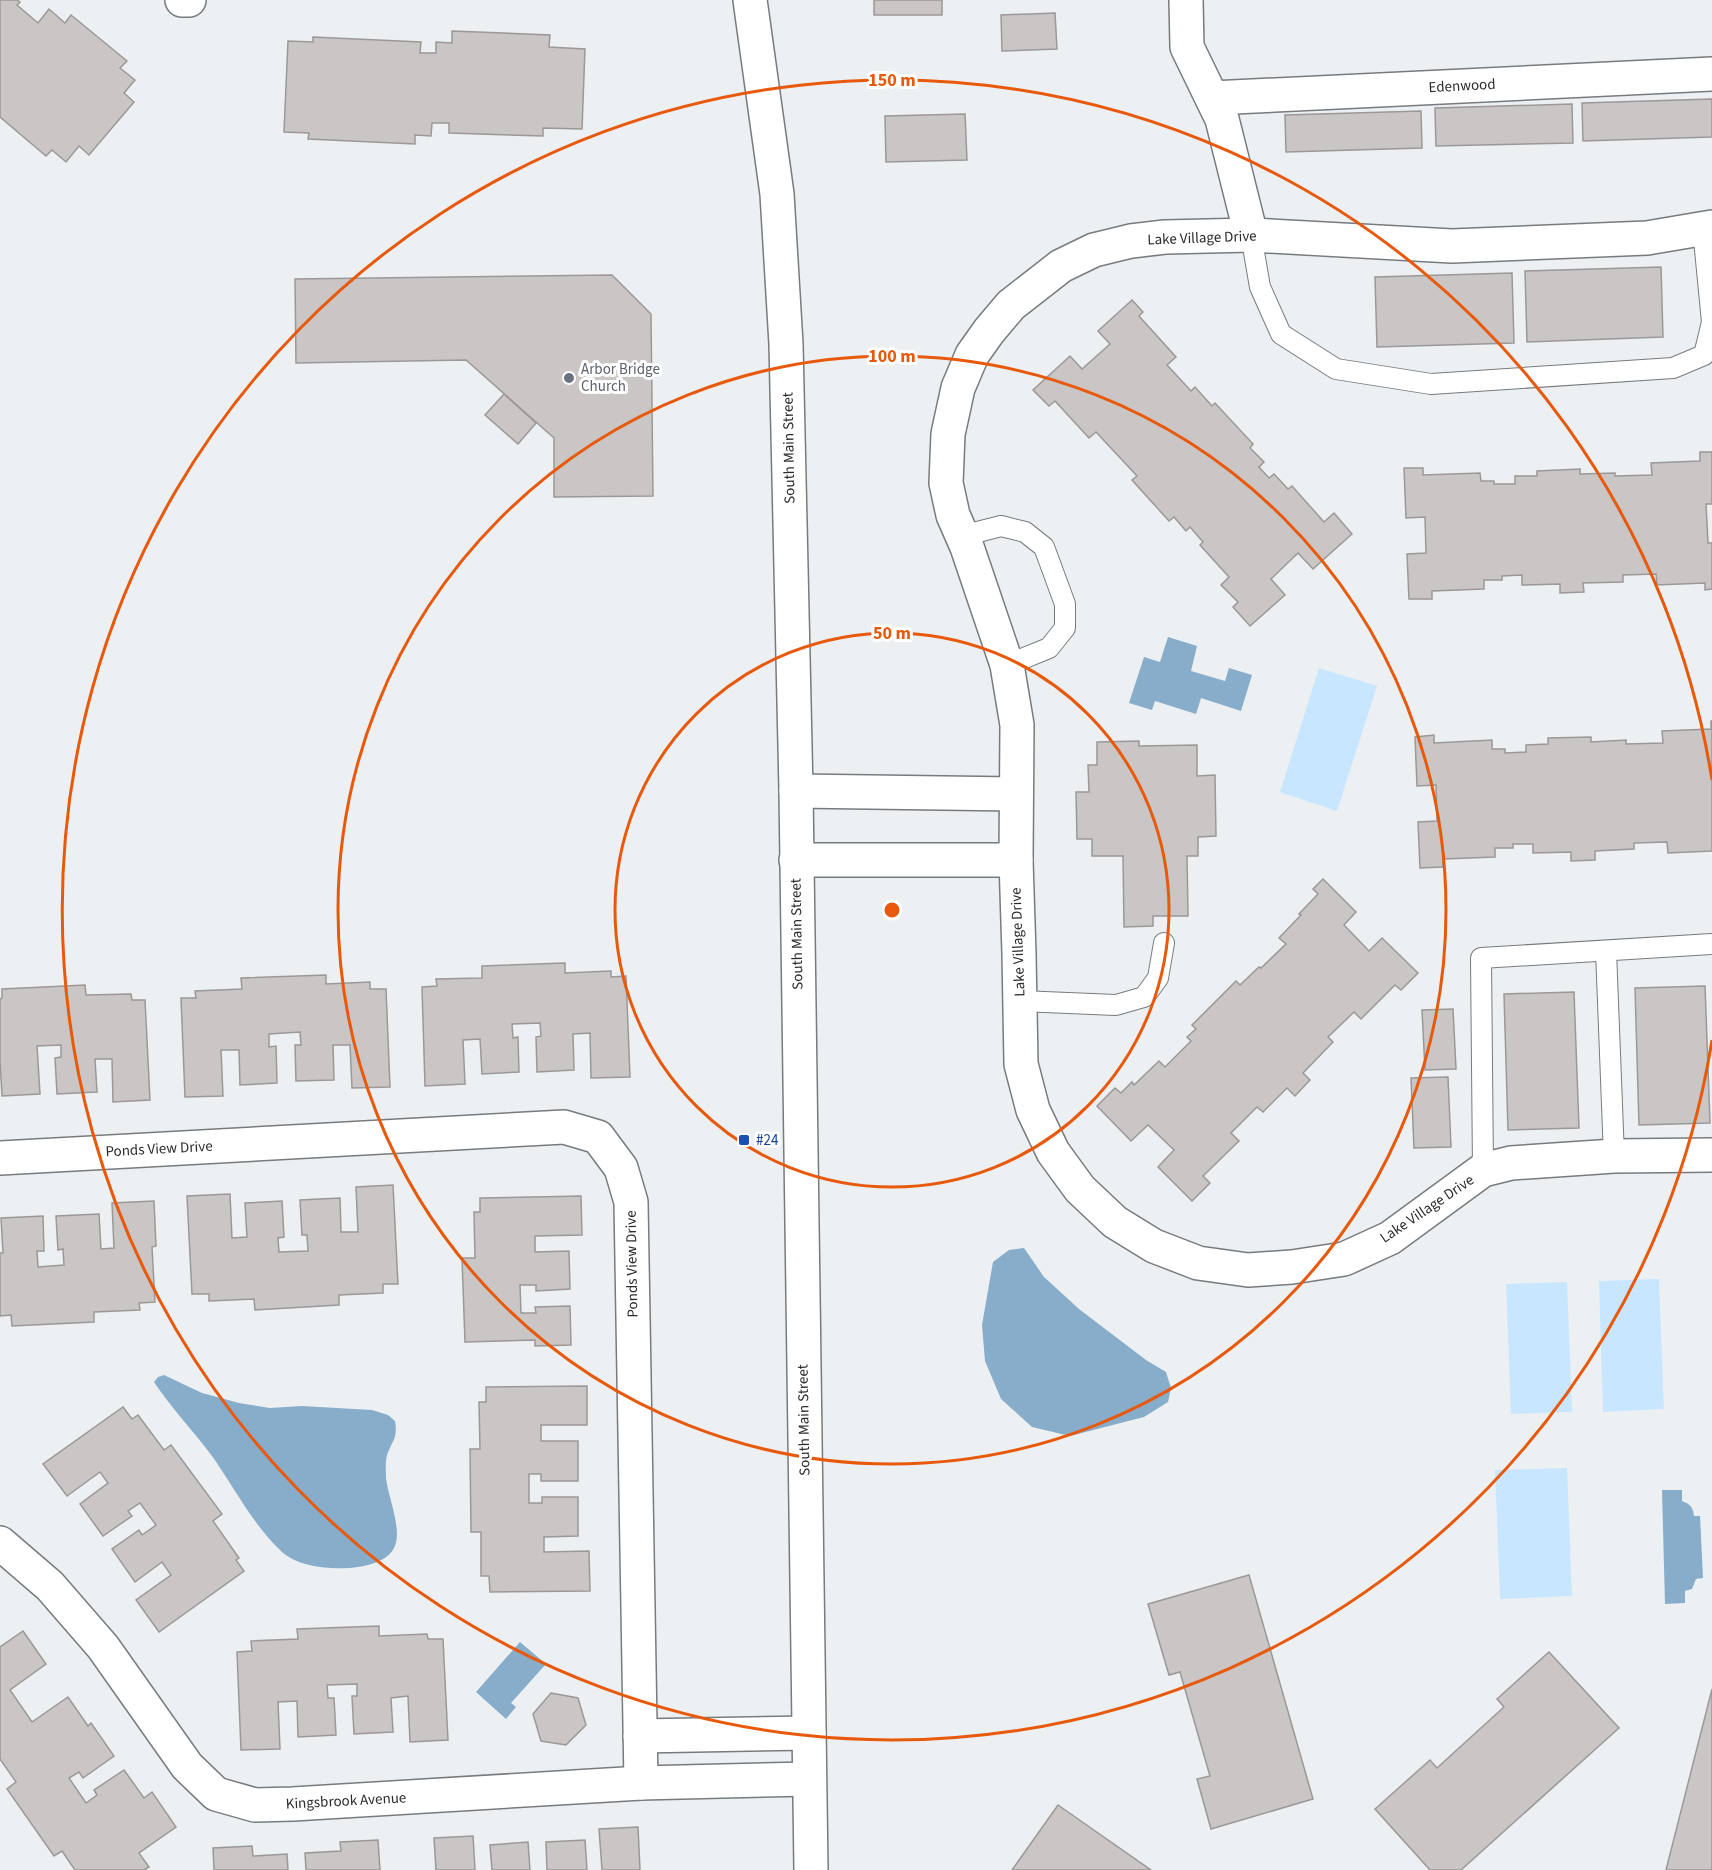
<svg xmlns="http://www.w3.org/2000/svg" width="1712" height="1870" font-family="'Source Sans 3',sans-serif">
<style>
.green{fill:#c8e6ff}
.water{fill:#87adca}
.building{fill:#cac6c5;stroke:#9c9897;stroke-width:1.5}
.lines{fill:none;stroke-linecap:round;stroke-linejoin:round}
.service-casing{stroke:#787b7d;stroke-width:22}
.minor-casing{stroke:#787b7d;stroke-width:36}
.tertiary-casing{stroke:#787b7d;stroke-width:36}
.service{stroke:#fff;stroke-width:20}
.minor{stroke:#fff;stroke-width:33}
.tertiary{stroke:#fff;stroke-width:33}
.ring{fill:none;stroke:#e8590c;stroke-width:3}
.worship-dot{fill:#6b7280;stroke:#fff;stroke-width:2}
.transit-dot{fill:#1a4fb4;stroke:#fff;stroke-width:2}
.labels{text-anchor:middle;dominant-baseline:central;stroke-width:6;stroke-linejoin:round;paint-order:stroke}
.street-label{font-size:15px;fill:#2a2b2c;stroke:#fff}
.worship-label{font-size:15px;fill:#5b616d;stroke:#fff;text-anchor:start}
.transit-label{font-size:15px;fill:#164399;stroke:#fff;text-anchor:start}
.centre{fill:#e8590c;stroke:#fff;stroke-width:3}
.ring-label{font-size:18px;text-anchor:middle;font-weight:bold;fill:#e8590c;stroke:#fff;stroke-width:6;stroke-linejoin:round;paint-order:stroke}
</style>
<rect width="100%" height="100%" fill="#ecf0f3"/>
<g class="green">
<polygon points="1319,668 1377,686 1337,811 1280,792"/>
<polygon points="1659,1279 1664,1409 1603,1412 1599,1281"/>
<polygon points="1567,1282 1572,1412 1511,1414 1506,1284"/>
<polygon points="1567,1468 1572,1596 1500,1599 1495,1470"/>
</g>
<g class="water">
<polygon points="1168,637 1197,646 1191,671 1225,681 1229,668 1252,675 1241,711 1201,698 1196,714 1155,701 1152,710 1129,703 1144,657 1160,662"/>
<polygon points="1024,1248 1044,1277 1079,1309 1146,1360 1166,1372 1171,1388 1168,1402 1144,1417 1070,1436 1032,1427 1001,1399 985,1361 982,1325 993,1262 1009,1250"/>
<path d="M164 1375 202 1393 239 1403 270 1408 302 1406 372 1410 388 1415 395 1421C398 1438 392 1441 387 1455 385 1463 386 1471 386 1478 388 1497 402 1528 395 1546 384 1573 325 1571 302 1563 295 1561 284 1555 279 1549 252 1523 234 1487 212 1456 195 1433 175 1412 158 1388L154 1382 158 1377Z"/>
<path d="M1662 1490H1682V1501C1690 1504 1693 1507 1694 1516H1700L1703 1578 1696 1579 1692 1589 1685 1591V1603L1665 1604Z"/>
<polygon points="520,1642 546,1664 511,1703 516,1707 506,1719 476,1692"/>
</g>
<g class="building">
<polygon points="0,0 17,0 20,2 17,5 38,23 49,9 65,23 71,15 127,61 120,68 135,80 124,93 134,102 89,155 79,146 66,162 52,150 46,156 0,117"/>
<rect x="874" y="0" width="68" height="15"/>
<polygon points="1055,13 1057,49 1002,51 1001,15"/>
<polygon points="452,31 550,35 549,47 585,49 582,129 543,128 543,136 449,133 449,123 432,123 431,136 415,135 415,144 308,139 309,133 284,132 288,41 313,42 313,37 421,42 420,53 436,53 436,42 452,43"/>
<polygon points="1712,99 1712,137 1583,141 1582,103"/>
<polygon points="1572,104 1573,143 1436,146 1435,108"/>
<polygon points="1421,111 1422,148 1286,152 1285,115"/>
<polygon points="965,114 967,160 886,162 885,116"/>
<polygon points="1661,267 1663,337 1527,342 1525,271"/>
<polygon points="1512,273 1514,343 1377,347 1375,277"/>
<polygon points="612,275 651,314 653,496 554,497 554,438 466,360 296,363 295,279"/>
<polygon points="1132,300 1143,312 1139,316 1176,357 1167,365 1191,391 1195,387 1212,406 1215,403 1253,444 1250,448 1264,462 1259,467 1269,478 1274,474 1288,489 1292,486 1324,522 1334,513 1352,534 1313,569 1298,553 1271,579 1285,595 1250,626 1233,607 1238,602 1221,585 1229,577 1200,545 1203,542 1190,527 1186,531 1174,517 1169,521 1132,480 1137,476 1096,432 1089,438 1055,401 1049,406 1033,390 1070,356 1082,369 1110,344 1098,331"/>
<polygon points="504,394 536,423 518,444 485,415"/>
<polygon points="1700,452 1712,452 1712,504 1706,504 1708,543 1712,543 1712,589 1705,590 1705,583 1657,585 1656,574 1623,575 1623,582 1583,583 1584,592 1560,593 1560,584 1522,585 1522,575 1502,576 1502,580 1484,580 1484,589 1432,591 1432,599 1409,599 1407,554 1426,553 1425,517 1406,518 1404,468 1423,468 1423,475 1480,473 1481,481 1494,481 1494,484 1515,484 1515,476 1537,476 1537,471 1580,469 1580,474 1615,473 1615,476 1652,475 1651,463 1700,461"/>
<polygon points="1711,721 1712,721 1712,851 1668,853 1667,842 1634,843 1634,849 1595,851 1595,860 1571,861 1571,852 1533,853 1533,844 1513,844 1513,848 1495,848 1495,857 1443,859 1443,867 1420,868 1418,822 1437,821 1436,785 1417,786 1415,737 1434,735 1434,743 1492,740 1492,749 1505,749 1505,753 1526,752 1526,745 1548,744 1548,738 1591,737 1591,742 1626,740 1626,744 1663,743 1662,731 1711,729"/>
<polygon points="1139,741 1139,746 1197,745 1197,776 1215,775 1216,836 1198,837 1198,856 1187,856 1188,916 1153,916 1153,926 1124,927 1123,856 1092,856 1092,839 1077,839 1076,792 1089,792 1088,765 1097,765 1097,742"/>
<polygon points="1323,879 1356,912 1344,925 1369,951 1382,938 1418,973 1401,990 1395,985 1361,1019 1354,1012 1328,1037 1333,1042 1303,1073 1310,1080 1295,1096 1287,1088 1263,1112 1257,1107 1231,1133 1239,1141 1203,1176 1210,1183 1192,1201 1158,1167 1174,1150 1148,1125 1131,1141 1097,1106 1115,1088 1121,1093 1132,1082 1134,1085 1159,1061 1165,1067 1191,1041 1187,1037 1196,1029 1192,1025 1236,981 1240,985 1259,967 1261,968 1286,944 1279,938 1301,915 1299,914 1318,894 1313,889"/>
<polygon points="565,963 565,973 611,971 611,977 626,976 630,1077 591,1078 590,1033 573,1034 574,1070 537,1072 536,1037 541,1036 540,1023 512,1024 513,1038 518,1037 519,1072 482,1074 480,1039 463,1040 465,1084 425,1086 422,987 437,986 436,979 482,978 482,966"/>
<polygon points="326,975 326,984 370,982 370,989 386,989 390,1087 352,1088 350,1045 333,1045 334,1080 296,1081 295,1045 301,1045 300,1032 269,1034 269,1047 276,1046 277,1083 240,1085 239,1050 221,1050 223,1096 185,1097 181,998 196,998 195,991 242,989 241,978"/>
<polygon points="85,985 86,995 131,994 132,1000 145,1000 150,1100 113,1102 112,1059 95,1059 97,1092 57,1094 55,1058 61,1057 61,1045 37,1046 40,1094 2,1096 0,1061 0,999 2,998 2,989"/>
<polygon points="1705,986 1710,1123 1639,1125 1635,988"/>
<polygon points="1574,992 1579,1128 1508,1130 1504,994"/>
<polygon points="1453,1009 1456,1069 1425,1070 1422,1010"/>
<polygon points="1448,1077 1451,1147 1414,1148 1411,1078"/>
<polygon points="393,1185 398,1284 383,1284 383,1293 339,1295 339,1305 255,1310 254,1299 209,1301 209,1294 192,1294 187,1196 230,1194 232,1238 247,1237 245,1203 282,1201 284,1237 278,1238 279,1252 308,1251 307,1235 302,1235 300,1200 340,1198 341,1232 358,1232 356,1187"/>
<polygon points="581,1196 582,1235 535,1236 535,1252 569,1251 570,1289 536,1291 536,1285 520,1285 521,1313 536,1313 535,1307 570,1306 571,1345 535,1346 535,1340 465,1342 462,1258 475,1258 474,1212 480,1212 480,1198"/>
<polygon points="154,1201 156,1246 152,1247 155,1302 139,1303 140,1310 94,1312 94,1322 12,1326 11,1315 0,1316 0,1253 3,1253 1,1218 43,1216 44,1251 37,1251 38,1267 64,1265 63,1249 58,1250 56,1216 99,1214 101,1249 114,1248 112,1203"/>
<polygon points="587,1386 587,1425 541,1425 541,1441 578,1441 578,1481 541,1481 541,1474 529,1474 529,1503 542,1503 542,1497 578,1497 578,1536 544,1537 544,1552 589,1551 590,1591 490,1592 489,1576 481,1576 481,1532 471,1532 470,1449 480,1449 479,1402 486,1402 486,1387"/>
<polygon points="123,1407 132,1419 138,1415 164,1450 171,1445 222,1514 213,1521 239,1558 236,1560 244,1571 159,1632 136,1600 171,1575 162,1562 135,1582 112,1549 139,1530 142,1535 156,1525 140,1503 128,1511 132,1516 103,1536 80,1504 108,1483 100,1472 67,1496 43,1464"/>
<polygon points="1249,1575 1313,1799 1211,1829 1197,1779 1210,1776 1180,1672 1169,1675 1148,1604"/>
<polygon points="379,1626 379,1636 427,1634 428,1639 443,1639 448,1740 410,1742 408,1696 391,1698 393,1732 354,1734 352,1696 357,1696 357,1684 327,1685 328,1698 334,1698 336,1735 298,1737 297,1701 278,1702 280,1749 241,1750 237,1652 252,1651 251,1641 298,1639 297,1629"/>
<polygon points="23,1631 46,1664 10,1690 32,1722 68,1697 88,1726 91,1723 114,1756 83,1778 79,1772 69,1778 86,1803 97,1795 94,1790 124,1770 144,1798 152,1792 176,1827 139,1853 149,1867 144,1870 75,1870 62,1851 54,1856 7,1789 16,1782 0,1759 0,1647"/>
<polygon points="1549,1652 1619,1728 1461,1870 1430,1870 1375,1809 1430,1760 1437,1768 1504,1707 1497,1699"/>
<polygon points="1712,1689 1712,1870 1666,1870"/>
<polygon points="551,1693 578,1698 586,1725 566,1745 541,1741 538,1731 533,1714"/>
<polygon points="1058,1805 1151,1870 1012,1870"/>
<polygon points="638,1827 640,1870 602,1870 599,1829"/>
<polygon points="473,1836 475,1870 436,1870 434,1838"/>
<polygon points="378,1840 380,1870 306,1870 305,1853 341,1851 340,1842"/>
<polygon points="585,1840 587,1870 547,1870 546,1842"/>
<polygon points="528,1842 530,1870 492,1870 490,1845"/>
<polygon points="252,1846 253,1856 287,1854 288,1870 214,1870 213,1848"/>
</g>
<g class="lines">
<g class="service-casing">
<g id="service">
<polyline points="1251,235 1260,287 1281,334 1336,369 1431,384 1673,368 1704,355 1712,322 1703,229"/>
<polyline points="962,536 1001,526 1025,532 1044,547 1065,604 1065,628 1049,648 1007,665"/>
<polyline points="1606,951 1614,1156"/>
<polyline points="1020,1001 1116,1005 1144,997 1158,978 1164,943"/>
<polyline points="1483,1170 1481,958 1712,944"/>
</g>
</g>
<g class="minor-casing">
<g id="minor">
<polyline points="182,0 189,0"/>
<polyline points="1186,0 1187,47 1222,119 1251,235"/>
<polyline points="1212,98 1712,74"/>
<polyline points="1712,227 1647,238 1452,246 1251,235 1165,237 1131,241 1094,250 1061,266 1011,305 989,331 972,355 958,388 948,434 946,483 953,515 967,547 1007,665 1017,725 1016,860 1019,954 1021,1064 1033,1110 1053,1152 1080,1189 1115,1222 1154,1246 1198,1263 1248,1270 1292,1267 1344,1259 1390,1238 1483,1170 1511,1163 1614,1156 1712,1155"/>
<polyline points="796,791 1016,794"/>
<polyline points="796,860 1016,860"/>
<polyline points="0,1158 564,1127 598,1137 621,1168 631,1202 641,1783"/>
<polyline points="0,1543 50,1586 103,1647 187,1766 216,1794 255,1805 293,1804 641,1783 809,1779"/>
<polyline points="640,1736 809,1733"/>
</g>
</g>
<g class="tertiary-casing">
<polyline id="tertiary" points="750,0 777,194 786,344 796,791 811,1870"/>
</g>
<use href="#service" class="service"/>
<use href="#minor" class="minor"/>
<use href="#tertiary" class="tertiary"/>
</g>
<g class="ring">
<circle cx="892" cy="910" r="277"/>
<circle cx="892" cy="910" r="554"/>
<path d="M1712 1040A830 830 0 1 1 1712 780"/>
</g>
<circle class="worship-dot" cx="569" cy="378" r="6"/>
<rect class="transit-dot" x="738" y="1134" width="12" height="12" rx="3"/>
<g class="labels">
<g class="street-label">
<text transform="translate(1462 86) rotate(-3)">Edenwood</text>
<text transform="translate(1202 238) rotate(-2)">Lake Village Drive</text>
<text transform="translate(789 448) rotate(-91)">South Main Street</text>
<text transform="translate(797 934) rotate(-91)">South Main Street</text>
<text transform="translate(1018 942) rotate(-92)">Lake Village Drive</text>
<text transform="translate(159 1149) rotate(-3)">Ponds View Drive</text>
<text transform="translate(1427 1209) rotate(-34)">Lake Village Drive</text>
<text transform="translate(632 1264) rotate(-91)">Ponds View Drive</text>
<text transform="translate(804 1420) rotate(-91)">South Main Street</text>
<text transform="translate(346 1801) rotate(-3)">Kingsbrook Avenue</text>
</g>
<g class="worship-label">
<text x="581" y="369">Arbor Bridge<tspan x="581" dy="17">Church</tspan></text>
</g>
<g class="transit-label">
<text x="756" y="1140">#24</text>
</g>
</g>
<circle cx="892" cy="910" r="9" class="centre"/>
<g class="ring-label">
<text x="892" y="86">150 m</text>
<text x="892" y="362">100 m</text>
<text x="892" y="639">50 m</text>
</g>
</svg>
